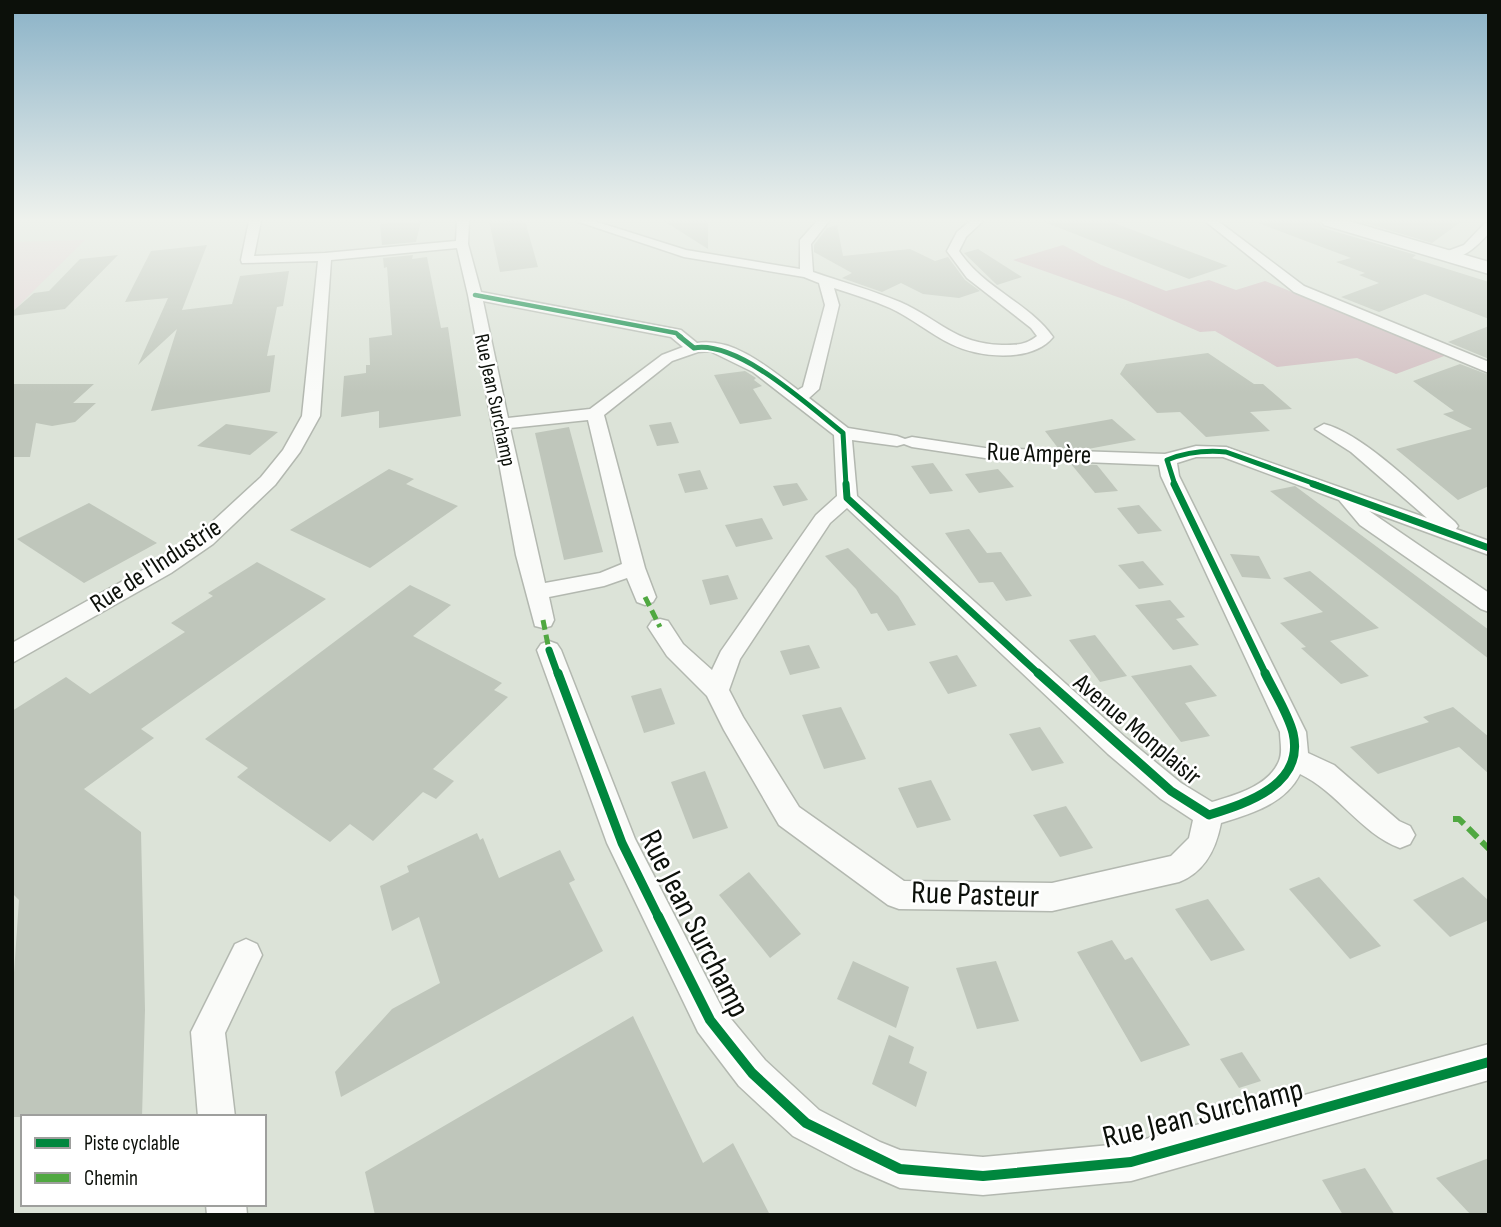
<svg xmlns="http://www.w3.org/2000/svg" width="1501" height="1227" font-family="'Sofia Sans Condensed',sans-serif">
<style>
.green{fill:#e3d5d6}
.forest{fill:#d3c0c3}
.building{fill:#bfc6bb}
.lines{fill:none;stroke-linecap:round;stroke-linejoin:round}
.minor-casing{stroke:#b3b8b0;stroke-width:3}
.primary-casing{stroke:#b3b8b0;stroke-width:3}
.minor{fill:#fafbf9;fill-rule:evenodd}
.primary{fill:#fafbf9;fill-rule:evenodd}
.quiet-far1{stroke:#50a841;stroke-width:5;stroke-dasharray:10 5;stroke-linecap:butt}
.quiet{stroke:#50a841;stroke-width:6;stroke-dasharray:13 6;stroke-linecap:butt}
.cycleway-far4-casing{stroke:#fff;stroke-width:7}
.cycleway-far3-casing{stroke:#fff;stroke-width:9}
.cycleway-far2-casing{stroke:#fff;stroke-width:11}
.cycleway-far1-casing{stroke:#fff;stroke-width:13}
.cycleway-casing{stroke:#fff;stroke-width:15}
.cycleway-far4{stroke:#00873e;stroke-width:4.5}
.cycleway-far3{stroke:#00873e;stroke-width:5}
.cycleway-far2{stroke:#00873e;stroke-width:7}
.cycleway-far1{stroke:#00873e;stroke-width:9}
.cycleway{stroke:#00873e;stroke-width:10}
.labels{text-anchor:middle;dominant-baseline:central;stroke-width:5;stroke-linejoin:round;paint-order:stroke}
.far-street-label{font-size:21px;fill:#0c100a;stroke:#fff}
.street-label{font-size:26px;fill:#0c100a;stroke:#fff}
.near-street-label{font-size:32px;fill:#0c100a;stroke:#fff}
</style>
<rect width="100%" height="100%" fill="#dce3d8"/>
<polygon class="green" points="85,240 12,312 12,242"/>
<polygon class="forest" points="1063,245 1101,265 1166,291 1209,280 1236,290 1265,281 1447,355 1396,374 1357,358 1277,367 1215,331 1200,332 1126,300 1013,260"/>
<g class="building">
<polygon points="421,221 416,242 382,245 380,224"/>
<polygon points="489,221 525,221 538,267 500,272"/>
<polygon points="664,221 708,221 708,249"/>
<polygon points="1042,221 1109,221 1228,266 1189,279"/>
<polygon points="1258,221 1318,221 1323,228 1416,255 1412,258 1489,282 1489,319 1425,294 1379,312 1341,297 1379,283 1359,275 1365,273 1336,262 1351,258 1258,223"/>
<polygon points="1358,221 1462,221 1432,243"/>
<polygon points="837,225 843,256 910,249 935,261 948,257 965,280 980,291 959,298 923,294 901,283 882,292 842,278 852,273 814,252 814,245 827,228"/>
<polygon points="207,245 182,310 232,304 240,276 289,271 283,306 277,307 267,356 275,355 270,392 151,411 177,329 138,365 168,298 125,302 151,251"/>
<polygon points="978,249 1022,277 997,285 964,253"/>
<polygon points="118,255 65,309 12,316 12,312 34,293 49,291 80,259"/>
<polygon points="413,255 412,259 427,257 441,328 448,327 461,416 379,428 379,411 341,417 344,376 366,373 366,365 370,365 369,338 392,335 387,267 384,268 383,258"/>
<polygon points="1489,326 1489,359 1448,342"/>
<polygon points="1208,353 1254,384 1263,384 1292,409 1250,412 1270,431 1206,437 1180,412 1157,413 1120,374 1126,364"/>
<polygon points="1460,364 1489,375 1489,486 1458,500 1396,449 1472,429 1443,414 1454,411 1413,381"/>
<polygon points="745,371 756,378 754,380 762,386 753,389 772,419 740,424 714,375"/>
<polygon points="12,384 94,384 73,403 96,403 75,422 52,426 36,423 30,457 12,457"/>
<polygon points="1112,419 1136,440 1088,449 1058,448 1045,431"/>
<polygon points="671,422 679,443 657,446 649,425"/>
<polygon points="226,424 278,432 250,455 197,446"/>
<polygon points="569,427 603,552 564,560 535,433"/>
<polygon points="933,463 953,491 930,494 911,466"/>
<polygon points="1071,464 1097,465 1118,491 1095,493"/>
<polygon points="389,469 414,479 406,484 458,506 370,568 290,530"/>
<polygon points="998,469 1014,487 979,493 965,474"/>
<polygon points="700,470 708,489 685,493 678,474"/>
<polygon points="797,483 808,500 783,506 773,486"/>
<polygon points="1295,486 1489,630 1489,659 1270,491"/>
<polygon points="89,503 157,543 84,583 17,539"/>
<polygon points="1139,505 1162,531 1138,534 1117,508"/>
<polygon points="762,518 773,539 736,547 725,525"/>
<polygon points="969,529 987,553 1001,552 1032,596 1006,601 993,582 979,583 945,533"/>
<polygon points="848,548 898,596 916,625 888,631 877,613 871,614 856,589 825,556"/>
<polygon points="1230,554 1259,556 1271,579 1242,577"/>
<polygon points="1143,561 1164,585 1139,589 1118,565"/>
<polygon points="257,562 326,599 141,729 154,738 84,789 141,832 145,1010 142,1117 12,1117 12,1002 19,900 12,893 12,711 66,677 90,694 185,632 171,623 213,596 208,593"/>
<polygon points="1310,571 1379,628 1330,641 1369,676 1341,684 1301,648 1306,647 1280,623 1323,612 1283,578"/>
<polygon points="728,575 738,599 710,605 702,580"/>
<polygon points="410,585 451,605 413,636 502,683 494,690 508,697 433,769 454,781 436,799 423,792 373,841 350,824 330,842 237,777 248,768 205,739"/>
<polygon points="1170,600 1185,617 1176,619 1199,645 1173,650 1135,605"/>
<polygon points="1095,635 1127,676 1100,682 1069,640"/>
<polygon points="809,645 820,668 790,675 780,651"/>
<polygon points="957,655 977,686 948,694 929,662"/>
<polygon points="1191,665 1217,696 1185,703 1210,736 1181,742 1131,676"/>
<polygon points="661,688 675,724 644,733 631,696"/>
<polygon points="841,707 866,759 824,769 802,715"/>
<polygon points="1453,707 1489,737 1489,774 1459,747 1378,774 1350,747 1429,722 1423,717"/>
<polygon points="1040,727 1064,763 1032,771 1009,734"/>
<polygon points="705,771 728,828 693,839 671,782"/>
<polygon points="931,780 951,820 917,828 898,788"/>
<polygon points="1066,806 1093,848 1060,857 1033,815"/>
<polygon points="477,833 480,840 483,838 499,878 560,850 575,880 569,883 603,951 341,1097 335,1072 392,1009 440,983 419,917 392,931 380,886 409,872 407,866"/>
<polygon points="749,872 801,934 770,958 719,895"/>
<polygon points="1319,877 1381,946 1350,959 1289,889"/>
<polygon points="1463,877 1489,901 1489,920 1450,937 1413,900"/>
<polygon points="1208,899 1245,950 1211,961 1175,909"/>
<polygon points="1112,940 1125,960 1132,957 1190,1045 1141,1062 1077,952"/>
<polygon points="853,961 909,987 896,1028 837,999"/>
<polygon points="996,961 1019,1021 977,1029 956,968"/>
<polygon points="633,1016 703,1163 733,1143 770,1215 375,1215 365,1172"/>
<polygon points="889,1035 914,1047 909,1063 927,1072 916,1107 872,1084"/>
<polygon points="1242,1052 1261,1081 1239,1088 1220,1059"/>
<polygon points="1489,1158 1489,1215 1471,1215 1436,1178"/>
<polygon points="1365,1168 1395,1215 1343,1215 1322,1180"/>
</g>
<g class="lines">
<g class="minor-casing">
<g id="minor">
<path d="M249 221H261L254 256 325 253 456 241 457 221H469L468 244 481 292 681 330 697 343C734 337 770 369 798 390L803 387 825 305 819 283 804 277 684 257 576 221H594L686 250 800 269V240L817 221H829L811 244 813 272C842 282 872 290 900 302 939 319 955 344 1002 345 1017 345 1026 345 1037 336L1031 328 967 278 947 251 957 232 970 221H983L966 237 959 251C983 288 1028 302 1053 337 1032 363 979 358 951 344 930 334 912 318 890 308 872 300 852 294 834 288L839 305 819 389 809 398 848 428 897 436 905 439 912 437 985 448 1165 454 1196 446 1226 447 1427 518 1351 452 1315 429 1324 424C1364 434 1423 494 1455 522L1458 526 1456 529 1489 541V555L1369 511 1489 593V612L1481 609 1360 525 1339 500 1223 457H1196L1177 463 1179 476 1306 732 1308 753 1334 765 1399 821 1410 826 1415 835 1410 844 1400 848C1360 833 1338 792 1300 774 1285 804 1251 814 1221 823 1216 849 1205 872 1179 882L1052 911 899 909 888 905 779 825 724 730 707 696 667 656 648 627 652 621 660 619 668 621 683 644 712 670 721 651 816 515 837 496 834 435 753 372 710 351 698 352 672 361 604 415 645 568 656 597 653 602 645 605 637 602 627 578 604 586 549 597 554 620 551 626 543 628 535 626 516 555 468 295 457 248 331 260 320 416 300 452 275 485 213 544 171 573 12 663V643L155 563 199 534 261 477 283 450 302 416 318 261 242 263 241 260ZM483 301 671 337 683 347 662 355 590 409 508 418ZM588 420 622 564 600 573 545 583 510 428ZM852 440 897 446 904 444 912 447 985 458 1159 465 1161 476 1280 732C1280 741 1283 752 1279 761 1269 786 1235 795 1212 802L1181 783 1126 738 857 496ZM847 508 1108 754 1161 799 1193 820 1189 838 1171 856 1052 883 904 881 799 807 743 717 729 690 740 659 830 523Z"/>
<polygon points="1205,221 1218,221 1304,286 1489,362 1489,373 1294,292"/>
<path d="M1485 223H1489V233C1477 246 1464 260 1445 258V252L1464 245Z"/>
<polygon points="549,641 557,644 561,650 635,839 722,1008 765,1060 819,1110 880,1142 900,1150 983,1157 1131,1143 1489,1044 1489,1080 1131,1181 983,1195 900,1188 854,1168 793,1136 739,1086 698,1032 607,843 537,650 541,644"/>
<polygon points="246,939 257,944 262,955 225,1033 235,1117 198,1117 191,1032 235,944"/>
<polygon points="206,1204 246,1204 247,1215 207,1215"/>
</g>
</g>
<g class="primary-casing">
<polygon id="primary" points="1321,221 1349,221 1489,262 1489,274 1324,225"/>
</g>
<use href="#minor" class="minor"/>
<use href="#primary" class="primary"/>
<g class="quiet-far1">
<polyline points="645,597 660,627"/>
<polyline points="543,620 549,650"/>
</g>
<polyline class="quiet" points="1453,819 1459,819 1489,849"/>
<g class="cycleway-far4-casing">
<polyline id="cycleway-far4" points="475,295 676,333 681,337"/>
</g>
<g class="cycleway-far3-casing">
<g id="cycleway-far3">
<path d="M679 336 694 348C738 340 809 406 843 433L846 485"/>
<path d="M1175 485 1167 460C1187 452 1205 450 1226 452L1318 485"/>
</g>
</g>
<g class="cycleway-far2-casing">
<g id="cycleway-far2">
<polyline points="846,484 847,498 1040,675"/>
<polyline points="1174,484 1266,675"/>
<polyline points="1313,484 1489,548"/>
<polyline points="549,650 558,675"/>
</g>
</g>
<g class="cycleway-far1-casing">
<g id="cycleway-far1">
<polyline points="558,673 622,843 659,918"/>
<path d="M1038 673 1171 791 1209 815C1247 803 1305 785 1293 733 1288 713 1274 692 1265 673"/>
</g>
</g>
<g class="cycleway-casing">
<polyline id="cycleway" points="658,916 710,1020 752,1073 806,1123 900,1169 983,1176 1131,1162 1489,1062"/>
</g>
<use href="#cycleway-far4" class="cycleway-far4"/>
<use href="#cycleway-far3" class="cycleway-far3"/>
<use href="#cycleway-far2" class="cycleway-far2"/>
<use href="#cycleway-far1" class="cycleway-far1"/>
<use href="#cycleway" class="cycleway"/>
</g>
<linearGradient id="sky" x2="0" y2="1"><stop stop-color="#8ab2c7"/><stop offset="0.56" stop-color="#eff2ed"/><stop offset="1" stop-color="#eff2ed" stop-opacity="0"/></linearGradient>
<rect width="1501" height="393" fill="url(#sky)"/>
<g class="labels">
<g class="far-street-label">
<text transform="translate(495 400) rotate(78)">Rue Jean Surchamp</text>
</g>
<g class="street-label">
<text transform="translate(1039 454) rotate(2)">Rue Ampère</text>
<text transform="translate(156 566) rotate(-33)">Rue de l'Industrie</text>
<text transform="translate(1137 730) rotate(40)">Avenue Monplaisir</text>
</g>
<g class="near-street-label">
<text transform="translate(975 895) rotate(2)">Rue Pasteur</text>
<text transform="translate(694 924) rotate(63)">Rue Jean Surchamp</text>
<text transform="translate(1203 1114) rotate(-14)">Rue Jean Surchamp</text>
</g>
</g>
<rect width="1501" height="1227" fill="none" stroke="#0c100a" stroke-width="28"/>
<rect x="21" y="1115" width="245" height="91" fill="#ffffff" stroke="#9e9f9d" stroke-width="2"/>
<rect x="35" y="1138" width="35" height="10" fill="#00873e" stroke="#9e9f9d" stroke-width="2"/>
<text x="84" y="1150" font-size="21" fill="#0c100a">Piste cyclable</text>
<rect x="35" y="1173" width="35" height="10" fill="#50a841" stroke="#9e9f9d" stroke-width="2"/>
<text x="84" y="1185" font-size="21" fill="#0c100a">Chemin</text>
</svg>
